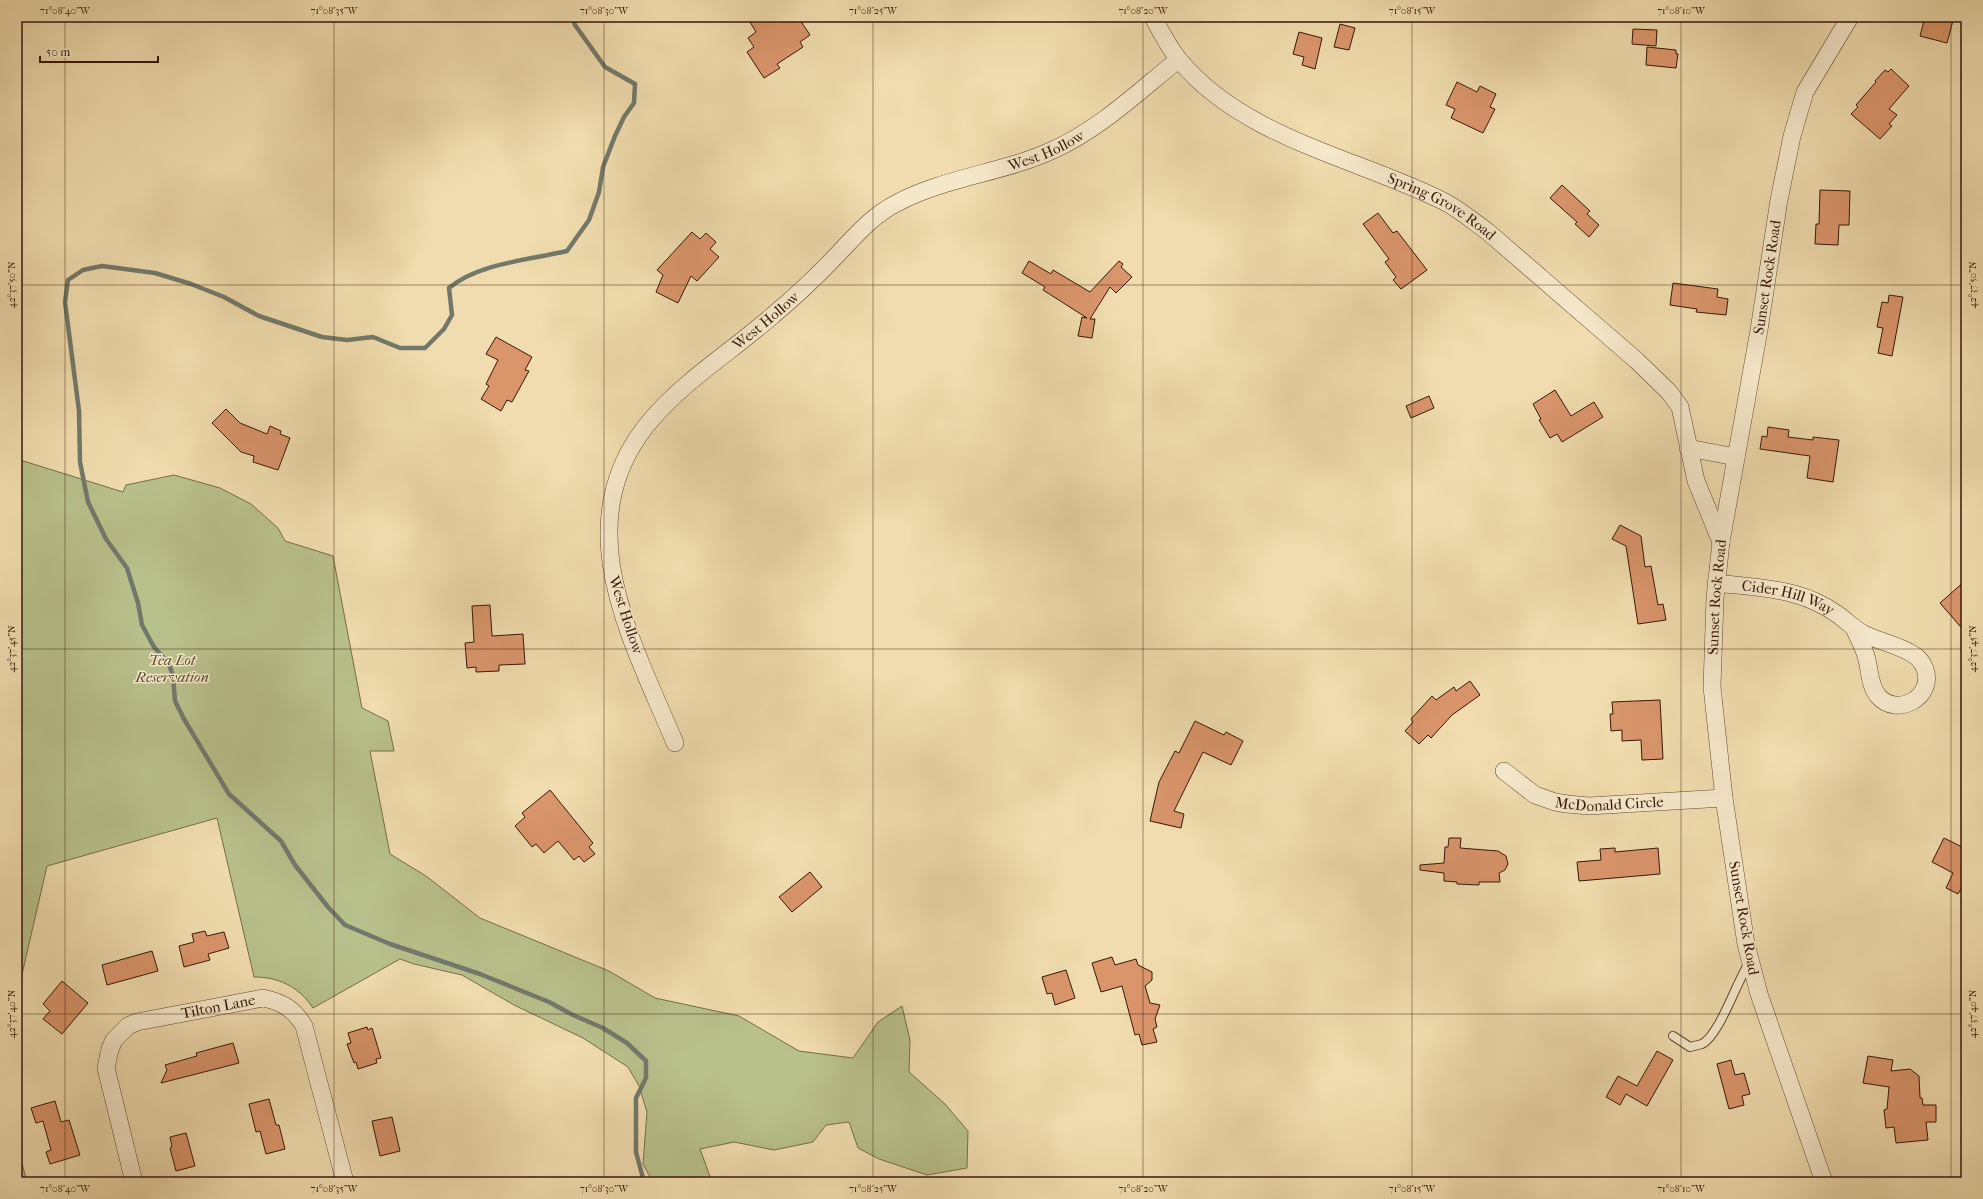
<svg xmlns="http://www.w3.org/2000/svg" width="1983" height="1199" font-family="'IM FELL French Canon',serif">
<style>
.green{fill:#b8c08b;stroke:#776c48}
.lines{fill:none;stroke-linecap:round;stroke-linejoin:round}
.stream{stroke:#72796b;stroke-width:4.5}
.building{fill:#da956b;stroke:#361706}
.service-casing{stroke:#644830;stroke-width:10}
.minor-casing{stroke:#644830;stroke-width:18}
.service{stroke:#f5e8ca;stroke-width:8}
.minor{stroke:#f5e8ca;stroke-width:17}
.ticks{fill:none;stroke:#361706;stroke-width:1;stroke-opacity:0.45}
.labels{text-anchor:middle;dominant-baseline:central;stroke-width:3;stroke-linejoin:round;paint-order:stroke}
.street-label{font-size:15px;fill:#361706;stroke:#f5e8ca}
.park-label{font-size:15px;font-style:italic;fill:#5d4a2e;stroke:#f5e8ca}
.neatline{fill:none;stroke:#361706;stroke-width:1.5}
.ticks-label{font-size:10px;text-anchor:middle;fill:#361706}
</style>
<rect width="100%" height="100%" fill="#f0dcae"/>
<filter id="stains"><feTurbulence type="fractalNoise" baseFrequency=".005" numOctaves="4"/><feColorMatrix values="0 0 0 0 .2 0 0 0 0 .09 0 0 0 0 .02 0 0 0 .5 -.17"/></filter>
<radialGradient id="worn" r=".72"><stop offset=".6" stop-color="#630" stop-opacity="0"/><stop offset="1" stop-color="#630" stop-opacity=".3"/></radialGradient>
<g class="green">
<path d="M17 459 123 492 126 485 174 475 220 488 251 504 278 528 285 541 333 556 362 708 388 721 394 751H370L390 854 426 876 480 918 609 971 655 998 739 1016 799 1051 853 1058 878 1022 902 1006 910 1040 909 1072 945 1104 968 1131 967 1168 927 1175 879 1159 858 1148 849 1122 826 1125 813 1142 774 1150 734 1142 700 1149 712 1182H653L643 1164 647 1112 639 1086 628 1067 583 1038 514 1005 462 975 414 964 400 959 313 1008C299 987 279 977 254 977L217 818 47 866 17 996Z"/>
<polygon points="17,1145 27,1182 20,1182 17,1172"/>
</g>
<g class="lines">
<path class="stream" d="M572 17 575 25 605 67 635 84 634 103 624 117 615 136 603 167 599 192 589 220 567 251C530 260 479 263 449 288L452 315 444 329 425 348H400L373 337 347 340 322 337 259 316 224 297 191 284 155 273 102 266 83 270 68 280 65 302 79 411 80 462 88 502 106 539 127 568 138 603 142 625 154 647 169 664 173 676 175 701 184 719 229 794 281 841 295 865 328 907 345 925 390 944 480 974 549 1002 573 1015 603 1028 627 1043 646 1061V1078L636 1098V1152L644 1182"/>
</g>
<g class="building">
<polygon points="757,17 798,17 810,35 800,42 803,47 777,64 780,68 764,78 747,52 754,47 748,38 756,32 750,22"/>
<polygon points="1925,17 1954,17 1947,43 1920,36"/>
<polygon points="1340,24 1355,28 1349,50 1334,47"/>
<polygon points="1633,29 1657,30 1656,46 1632,44"/>
<polygon points="1299,32 1322,38 1315,69 1302,65 1304,57 1293,54"/>
<polygon points="1647,47 1676,50 1676,54 1678,54 1676,68 1646,65"/>
<polygon points="1891,69 1909,86 1889,109 1897,115 1889,124 1892,126 1880,139 1851,114 1858,107 1856,105 1876,82 1875,81 1885,70 1888,72"/>
<polygon points="1457,82 1477,92 1480,86 1496,94 1490,107 1495,109 1483,133 1451,118 1455,109 1446,105"/>
<polygon points="1562,185 1590,211 1587,214 1599,225 1589,237 1575,224 1577,222 1550,198"/>
<polygon points="1820,190 1850,191 1849,225 1839,225 1838,245 1815,244 1816,224 1819,224"/>
<polygon points="1378,213 1393,233 1397,231 1427,270 1401,289 1393,280 1396,277 1385,262 1389,259 1363,224"/>
<polygon points="692,232 700,239 706,233 716,242 710,249 719,257 697,281 691,276 678,303 656,292 663,275 657,270"/>
<polygon points="1029,261 1051,274 1053,270 1090,292 1119,261 1123,264 1121,267 1132,277 1116,293 1110,287 1090,319 1095,319 1092,338 1078,336 1082,317 1087,318 1043,290 1045,287 1022,273"/>
<polygon points="1673,283 1718,289 1717,297 1728,299 1726,315 1696,312 1697,309 1670,305"/>
<polygon points="1889,295 1903,297 1892,356 1878,353 1883,328 1877,327 1882,302 1888,303"/>
<polygon points="496,337 532,357 525,370 529,371 512,402 507,400 501,411 481,399 489,386 486,384 498,360 486,354"/>
<polygon points="1555,390 1571,416 1594,402 1603,417 1562,442 1557,434 1550,438 1539,420 1541,419 1533,404"/>
<polygon points="1429,396 1434,408 1411,418 1406,406"/>
<polygon points="226,409 240,423 267,434 270,426 281,431 280,434 290,438 278,470 253,462 254,456 241,452 212,423"/>
<polygon points="1768,427 1789,430 1788,437 1813,440 1813,437 1839,440 1833,482 1807,478 1810,456 1760,449 1762,436 1767,437"/>
<polygon points="1620,525 1641,536 1645,567 1651,566 1658,605 1663,604 1666,620 1638,624 1626,546 1612,539"/>
<polygon points="1966,580 1966,633 1940,603"/>
<polygon points="490,605 492,636 523,634 525,664 499,665 499,671 476,672 476,667 467,668 465,643 474,642 472,606"/>
<polygon points="1470,681 1480,695 1452,715 1431,738 1428,735 1419,744 1405,731 1413,722 1411,719 1432,696 1436,700 1454,687 1456,691"/>
<polygon points="1660,700 1663,759 1642,760 1641,740 1622,741 1622,730 1611,731 1610,714 1613,714 1612,702"/>
<polygon points="1195,721 1224,735 1226,732 1243,741 1231,765 1203,752 1174,811 1184,814 1181,828 1150,821 1159,782 1175,751 1179,753"/>
<polygon points="550,790 593,843 589,847 595,854 584,862 579,856 574,860 558,841 544,853 536,844 532,847 515,826 525,817 522,813"/>
<polygon points="1449,838 1461,838 1460,848 1498,851 1506,856 1508,864 1505,870 1499,873 1500,882 1479,882 1479,885 1457,884 1457,882 1444,881 1444,873 1420,870 1420,865 1444,863 1445,847 1448,847"/>
<polygon points="1944,838 1966,849 1966,880 1958,894 1946,888 1953,873 1932,862"/>
<polygon points="1615,848 1615,852 1658,848 1660,874 1579,881 1577,862 1601,860 1600,849"/>
<polygon points="810,872 822,887 792,912 779,897"/>
<polygon points="205,931 207,936 224,932 229,948 208,954 210,960 184,967 179,946 194,942 192,934"/>
<polygon points="152,951 158,971 107,985 102,965"/>
<polygon points="1112,957 1115,965 1136,959 1138,965 1152,972 1152,980 1145,986 1150,1003 1160,1005 1155,1019 1157,1027 1153,1029 1157,1042 1142,1045 1139,1034 1135,1035 1122,986 1101,992 1092,963"/>
<polygon points="1066,970 1075,998 1055,1005 1052,993 1047,994 1042,977"/>
<polygon points="62,981 88,1003 62,1034 43,1019 50,1011 43,1004"/>
<polygon points="367,1027 368,1030 372,1028 381,1058 376,1059 377,1063 358,1069 356,1062 354,1063 347,1044 351,1043 348,1033"/>
<polygon points="233,1043 239,1063 161,1083 167,1070 165,1065 197,1056 196,1053"/>
<polygon points="1657,1051 1673,1060 1647,1106 1626,1094 1620,1105 1606,1097 1618,1076 1637,1086"/>
<polygon points="1868,1056 1893,1060 1891,1071 1910,1069 1919,1076 1920,1098 1922,1098 1923,1105 1936,1105 1936,1122 1926,1122 1928,1140 1896,1143 1894,1127 1886,1128 1884,1110 1887,1109 1889,1087 1863,1083"/>
<polygon points="1731,1060 1735,1075 1744,1073 1750,1094 1742,1096 1744,1105 1729,1109 1717,1064"/>
<polygon points="269,1099 276,1125 279,1125 285,1149 266,1154 260,1131 256,1132 249,1104"/>
<polygon points="55,1101 61,1122 69,1120 80,1155 50,1164 46,1152 51,1150 43,1121 36,1123 31,1108"/>
<polygon points="392,1117 400,1151 380,1156 372,1121"/>
<polygon points="186,1133 195,1166 176,1171 170,1148 172,1147 170,1137"/>
</g>
<g class="lines">
<g class="service-casing">
<path id="service" d="M1673 1036 1690 1047C1694 1046 1698 1045 1702 1044 1719 1036 1737 981 1749 963"/>
</g>
<g class="minor-casing">
<g id="minor">
<path id="s1" d="M1153 17C1161 32 1169 48 1180 61 1244 138 1357 158 1443 201 1459 209 1473 221 1488 232L1636 360 1669 392 1680 407 1696 481 1721 542"/>
<polyline points="1688,448 1736,457"/>
<path id="s2" d="M1716 583C1741 586 1769 587 1794 594 1809 598 1824 605 1837 614 1847 621 1854 629 1864 634 1880 642 1900 645 1914 655 1919 658 1923 664 1925 669 1935 697 1897 718 1878 696 1869 685 1870 669 1866 656 1863 646 1858 637 1854 628"/>
<path id="s3" d="M675 743C632 640 564 522 651 420 685 380 732 351 772 316 795 297 817 276 837 255 856 235 873 215 897 203 946 177 1003 173 1053 150 1100 129 1139 91 1178 60"/>
<path id="s4" d="M1504 771 1535 795 1555 802 1567 804 1589 806 1724 798"/>
<path id="s5" d="M134 1182 106 1068 110 1049 114 1040 128 1026 137 1022 263 998C282 1002 294 1009 304 1026L345 1182"/>
<path id="s6" d="M1824 1182 1759 994 1746 944 1724 798 1712 687 1715 598 1721 542 1759 330 1779 200 1792 136 1805 92 1850 17"/>
</g>
</g>
<use href="#service" class="service"/>
<use href="#minor" class="minor"/>
</g>
<path class="ticks" d="M65 17V1182M334 17V1182M604 17V1182M873 17V1182M1143 17V1182M1412 17V1182M1681 17V1182M1951 17V1182M17 285H1966M17 649H1966M17 1014H1966"/>
<g class="labels">
<g class="street-label">
<text stroke="none"><textPath href="#s3" startOffset="832">West Hollow</textPath></text>
<text stroke="none"><textPath href="#s1" startOffset="354">Spring Grove Road</textPath></text>
<text stroke="none"><textPath href="#s6" startOffset="924">Sunset Rock Road</textPath></text>
<text stroke="none"><textPath href="#s3" startOffset="497">West Hollow</textPath></text>
<text stroke="none"><textPath href="#s6" startOffset="600">Sunset Rock Road</textPath></text>
<text stroke="none"><textPath href="#s2" startOffset="74">Cider Hill Way</textPath></text>
<text transform="translate(626 615) rotate(72)">West Hollow</text>
<text stroke="none"><textPath href="#s4" startOffset="115">McDonald Circle</textPath></text>
<text transform="translate(1744 918) rotate(80)">Sunset Rock Road</text>
<text stroke="none"><textPath href="#s5" startOffset="259">Tilton Lane</textPath></text>
</g>
<g class="park-label">
<text x="172" y="660">Tea Lot<tspan x="172" dy="17">Reservation</tspan></text>
</g>
</g>
<rect width="1983" height="1199" fill="none" stroke="#f0dcae" stroke-width="44"/>
<path d="M40 56v6h118v-6" fill="none" stroke="#361706" stroke-width="2"/>
<text x="46" y="56" font-size="12" fill="#361706" stroke="#f5e8ca" stroke-width="3" paint-order="stroke">50 m</text>
<rect x="22" y="22" width="1939" height="1155" class="neatline"/>
<g class="ticks-label">
<text x="65" y="14">71°08'40"W</text>
<text x="334" y="14">71°08'35"W</text>
<text x="604" y="14">71°08'30"W</text>
<text x="873" y="14">71°08'25"W</text>
<text x="1143" y="14">71°08'20"W</text>
<text x="1412" y="14">71°08'15"W</text>
<text x="1681" y="14">71°08'10"W</text>
<text transform="translate(11 285) rotate(-90)" y="4">42°37'50"N</text>
<text transform="translate(1972 285) rotate(-90)" y="4">42°37'50"N</text>
<text transform="translate(11 649) rotate(-90)" y="4">42°37'45"N</text>
<text transform="translate(1972 649) rotate(-90)" y="4">42°37'45"N</text>
<text transform="translate(11 1014) rotate(-90)" y="4">42°37'40"N</text>
<text transform="translate(1972 1014) rotate(-90)" y="4">42°37'40"N</text>
<text x="65" y="1192">71°08'40"W</text>
<text x="334" y="1192">71°08'35"W</text>
<text x="604" y="1192">71°08'30"W</text>
<text x="873" y="1192">71°08'25"W</text>
<text x="1143" y="1192">71°08'20"W</text>
<text x="1412" y="1192">71°08'15"W</text>
<text x="1681" y="1192">71°08'10"W</text>
</g>
<rect width="100%" height="100%" filter="url(#stains)"/>
<rect width="100%" height="100%" fill="url(#worn)"/>
</svg>
